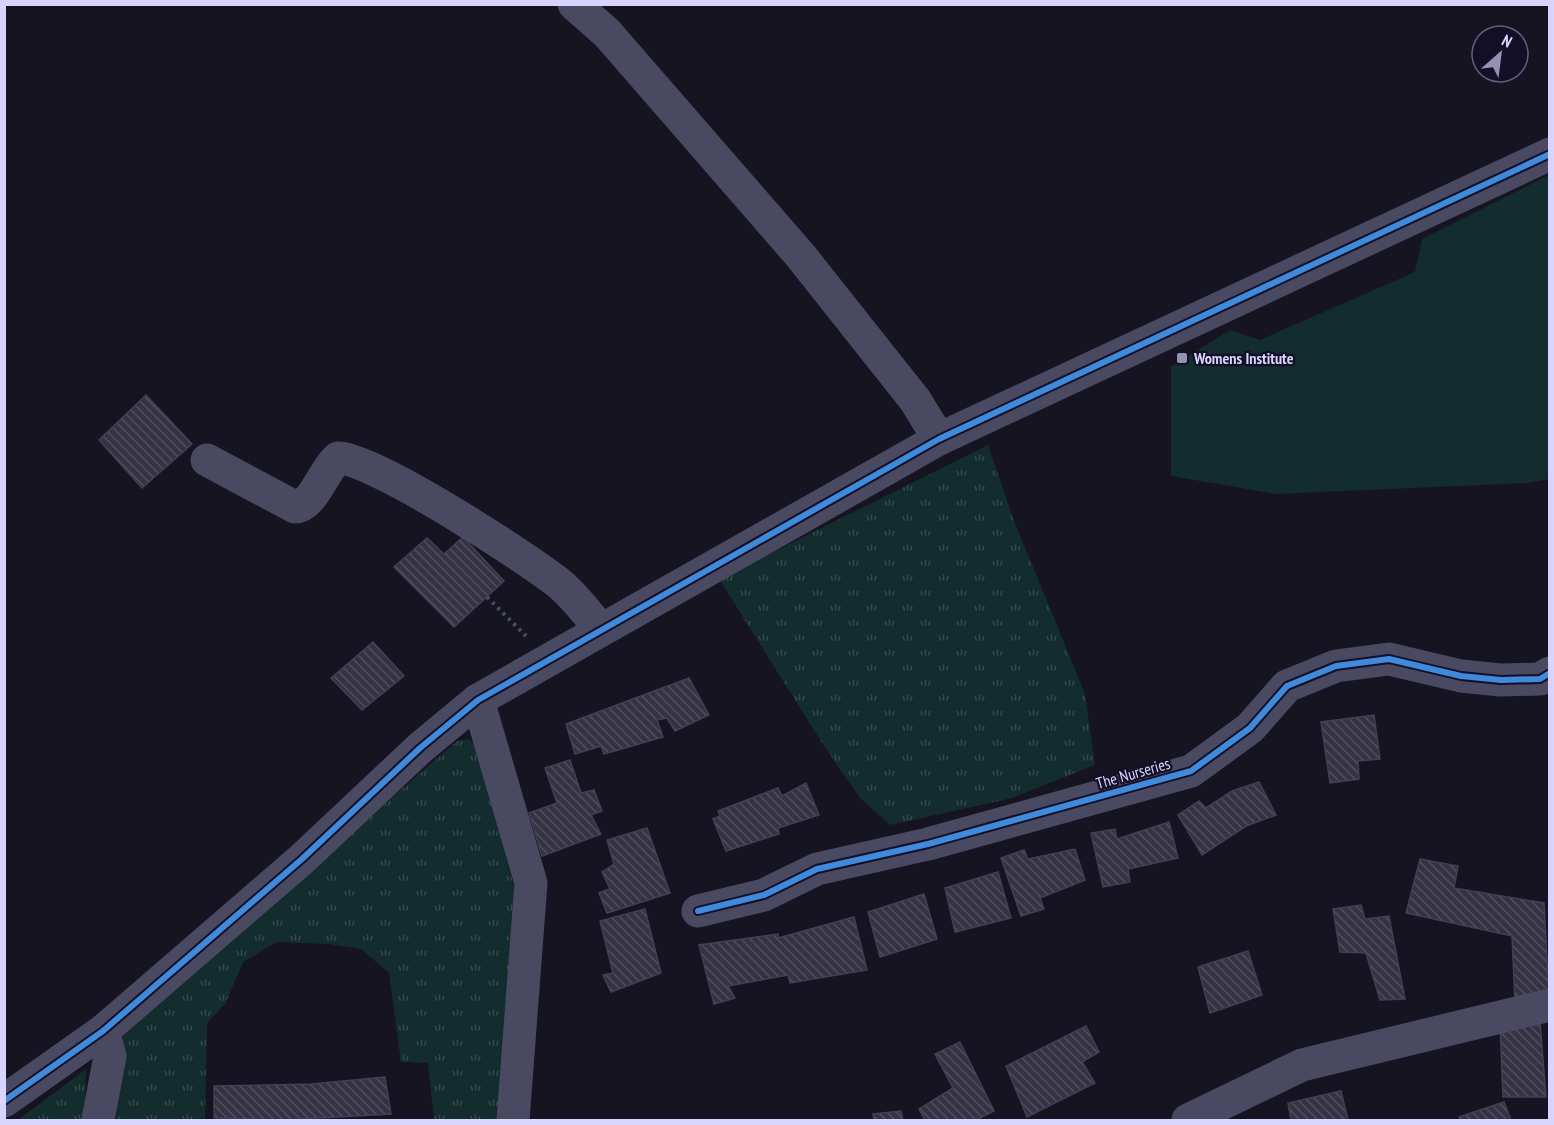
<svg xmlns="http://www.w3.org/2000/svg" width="1554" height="1125" font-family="'PT Sans Narrow',sans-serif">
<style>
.grass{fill:url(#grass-tufts)}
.park{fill:#132c2d}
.building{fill:url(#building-back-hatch);stroke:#433f54;stroke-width:1.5}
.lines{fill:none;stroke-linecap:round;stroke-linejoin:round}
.path{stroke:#44505f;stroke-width:4;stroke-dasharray:3 4.5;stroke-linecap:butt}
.minor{stroke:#4a4962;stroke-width:33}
.cycleway-casing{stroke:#130f26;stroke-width:10}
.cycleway{stroke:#408adc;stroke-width:6}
.poi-dot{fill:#9591b1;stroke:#130f26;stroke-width:2}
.labels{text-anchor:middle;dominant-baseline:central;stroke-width:4.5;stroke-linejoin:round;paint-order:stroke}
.poi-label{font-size:16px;font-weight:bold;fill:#d9d4ff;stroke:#130f26;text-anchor:start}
.street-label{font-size:16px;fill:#d9d4ff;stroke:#130f26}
</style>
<defs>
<pattern id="grass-tufts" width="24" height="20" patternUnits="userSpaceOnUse" patternTransform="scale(1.5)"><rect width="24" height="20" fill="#132c2d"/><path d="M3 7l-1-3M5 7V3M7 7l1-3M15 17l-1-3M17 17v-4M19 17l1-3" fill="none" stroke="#354a4c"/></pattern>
<pattern id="building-back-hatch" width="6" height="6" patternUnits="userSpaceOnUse" patternTransform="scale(1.5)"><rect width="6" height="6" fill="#343243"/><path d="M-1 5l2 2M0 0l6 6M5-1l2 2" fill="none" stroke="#514f5f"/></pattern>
</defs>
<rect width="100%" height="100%" fill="#161421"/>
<g class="grass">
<polygon points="988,445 1013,518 1085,694 1095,765 1012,798 890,825 860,798 824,746 719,579"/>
<polygon points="469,739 478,747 516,895 500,1120 434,1120 428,1063 401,1062 389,973 361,949 329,944 277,942 243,962 225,1004 207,1023 205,1120 116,1120 123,1032 457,741"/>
<polygon points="86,1069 85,1120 18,1120"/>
</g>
<polygon class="park" points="1549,175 1549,479 1527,483 1276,494 1171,476 1171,367 1230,330 1260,340 1415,272 1422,239"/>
<g class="building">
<polygon points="146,395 192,444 142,488 99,440"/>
<polygon points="463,537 504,581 454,627 394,567 427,538 444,554"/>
<polygon points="373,642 404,676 362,710 331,678"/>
<polygon points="689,678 709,715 675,731 667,718 657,720 663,737 604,754 601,746 575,754 566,724"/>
<polygon points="1374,715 1380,759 1358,761 1359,779 1330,783 1321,722"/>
<polygon points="570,760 581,793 594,790 602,811 591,815 601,834 542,856 529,813 557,803 545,768"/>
<polygon points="1259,782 1276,815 1246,826 1202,855 1178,815 1199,801 1206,808 1232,791"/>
<polygon points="806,783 819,815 778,828 779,834 726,851 713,819 720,816 718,811 778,788 782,796"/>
<polygon points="1169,822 1178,858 1128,869 1130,882 1103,887 1091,833 1115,829 1117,839"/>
<polygon points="647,828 670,893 607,913 599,893 610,889 602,872 614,864 607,840"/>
<polygon points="1075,849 1085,880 1040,898 1044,909 1021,916 1001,858 1024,850 1028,859"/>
<polygon points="1420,859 1458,866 1454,888 1544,903 1549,999 1515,1003 1512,936 1406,913"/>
<polygon points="998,872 1011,918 955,932 945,888"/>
<polygon points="924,894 937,939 880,957 868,912"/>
<polygon points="1361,905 1365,919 1389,916 1405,999 1380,1000 1366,953 1340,952 1333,909"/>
<polygon points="645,909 661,973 611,992 603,975 613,973 600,921"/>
<polygon points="854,917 867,970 790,983 788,975 728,986 735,998 714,1004 699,945 778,934 778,938"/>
<polygon points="1248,951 1262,995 1210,1013 1198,967"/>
<polygon points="1540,1022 1546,1097 1503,1097 1500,1023"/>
<polygon points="1086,1026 1099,1052 1082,1062 1095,1083 1027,1117 1006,1066"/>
<polygon points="960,1042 994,1111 976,1120 925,1120 919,1109 953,1088 935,1054"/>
<polygon points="385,1077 391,1114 283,1120 214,1118 214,1086 311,1084"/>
<polygon points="1341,1091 1348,1120 1291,1120 1288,1103"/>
<polygon points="1504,1102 1511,1120 1460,1120 1459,1117"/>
<polygon points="901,1111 903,1120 874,1120 873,1114"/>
</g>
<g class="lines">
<polyline class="path" points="487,597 526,636"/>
<g class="minor">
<polyline points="574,4 607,33 800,255 915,400 939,439"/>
<path d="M207 460 295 507C313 507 324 469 338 458 372 457 529 559 561 585 576 598 588 614 601 630"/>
<polyline points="478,700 531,883 513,1120"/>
<polyline points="698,911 764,895 817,869 928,844 1191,771 1250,728 1287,686 1336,666 1389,659 1461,676 1501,680 1540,679 1550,673"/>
<polyline points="4,1101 103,1031 302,859 420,748 478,700 939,439 1550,154"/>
<polyline points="98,1120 110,1056 103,1031"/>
<polyline points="1188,1120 1302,1065 1550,1005"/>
</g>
<g class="cycleway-casing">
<g id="cycleway">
<polyline points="698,911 764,895 817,869 928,844 1191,771 1250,728 1287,686 1336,666 1389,659 1461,676 1501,680 1540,679 1550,673"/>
<polyline points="4,1101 103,1031 302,859 420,748 478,700 939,439 1550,154"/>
</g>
</g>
<use href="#cycleway" class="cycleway"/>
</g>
<rect class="poi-dot" x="1176" y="352" width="12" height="12" rx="3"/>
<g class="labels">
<g class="poi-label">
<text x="1194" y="358">Womens Institute</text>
</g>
<g class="street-label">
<text transform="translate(1133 773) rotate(-16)">The Nurseries</text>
</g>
</g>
<rect width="1554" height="1125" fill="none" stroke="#d9d4ff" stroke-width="12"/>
<g transform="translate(1500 54) rotate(28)"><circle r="28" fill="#130f26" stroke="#625e7d" stroke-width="1.5"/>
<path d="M0-4.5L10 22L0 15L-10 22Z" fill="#9591b1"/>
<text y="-9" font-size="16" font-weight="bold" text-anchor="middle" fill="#d9d4ff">N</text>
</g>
</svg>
